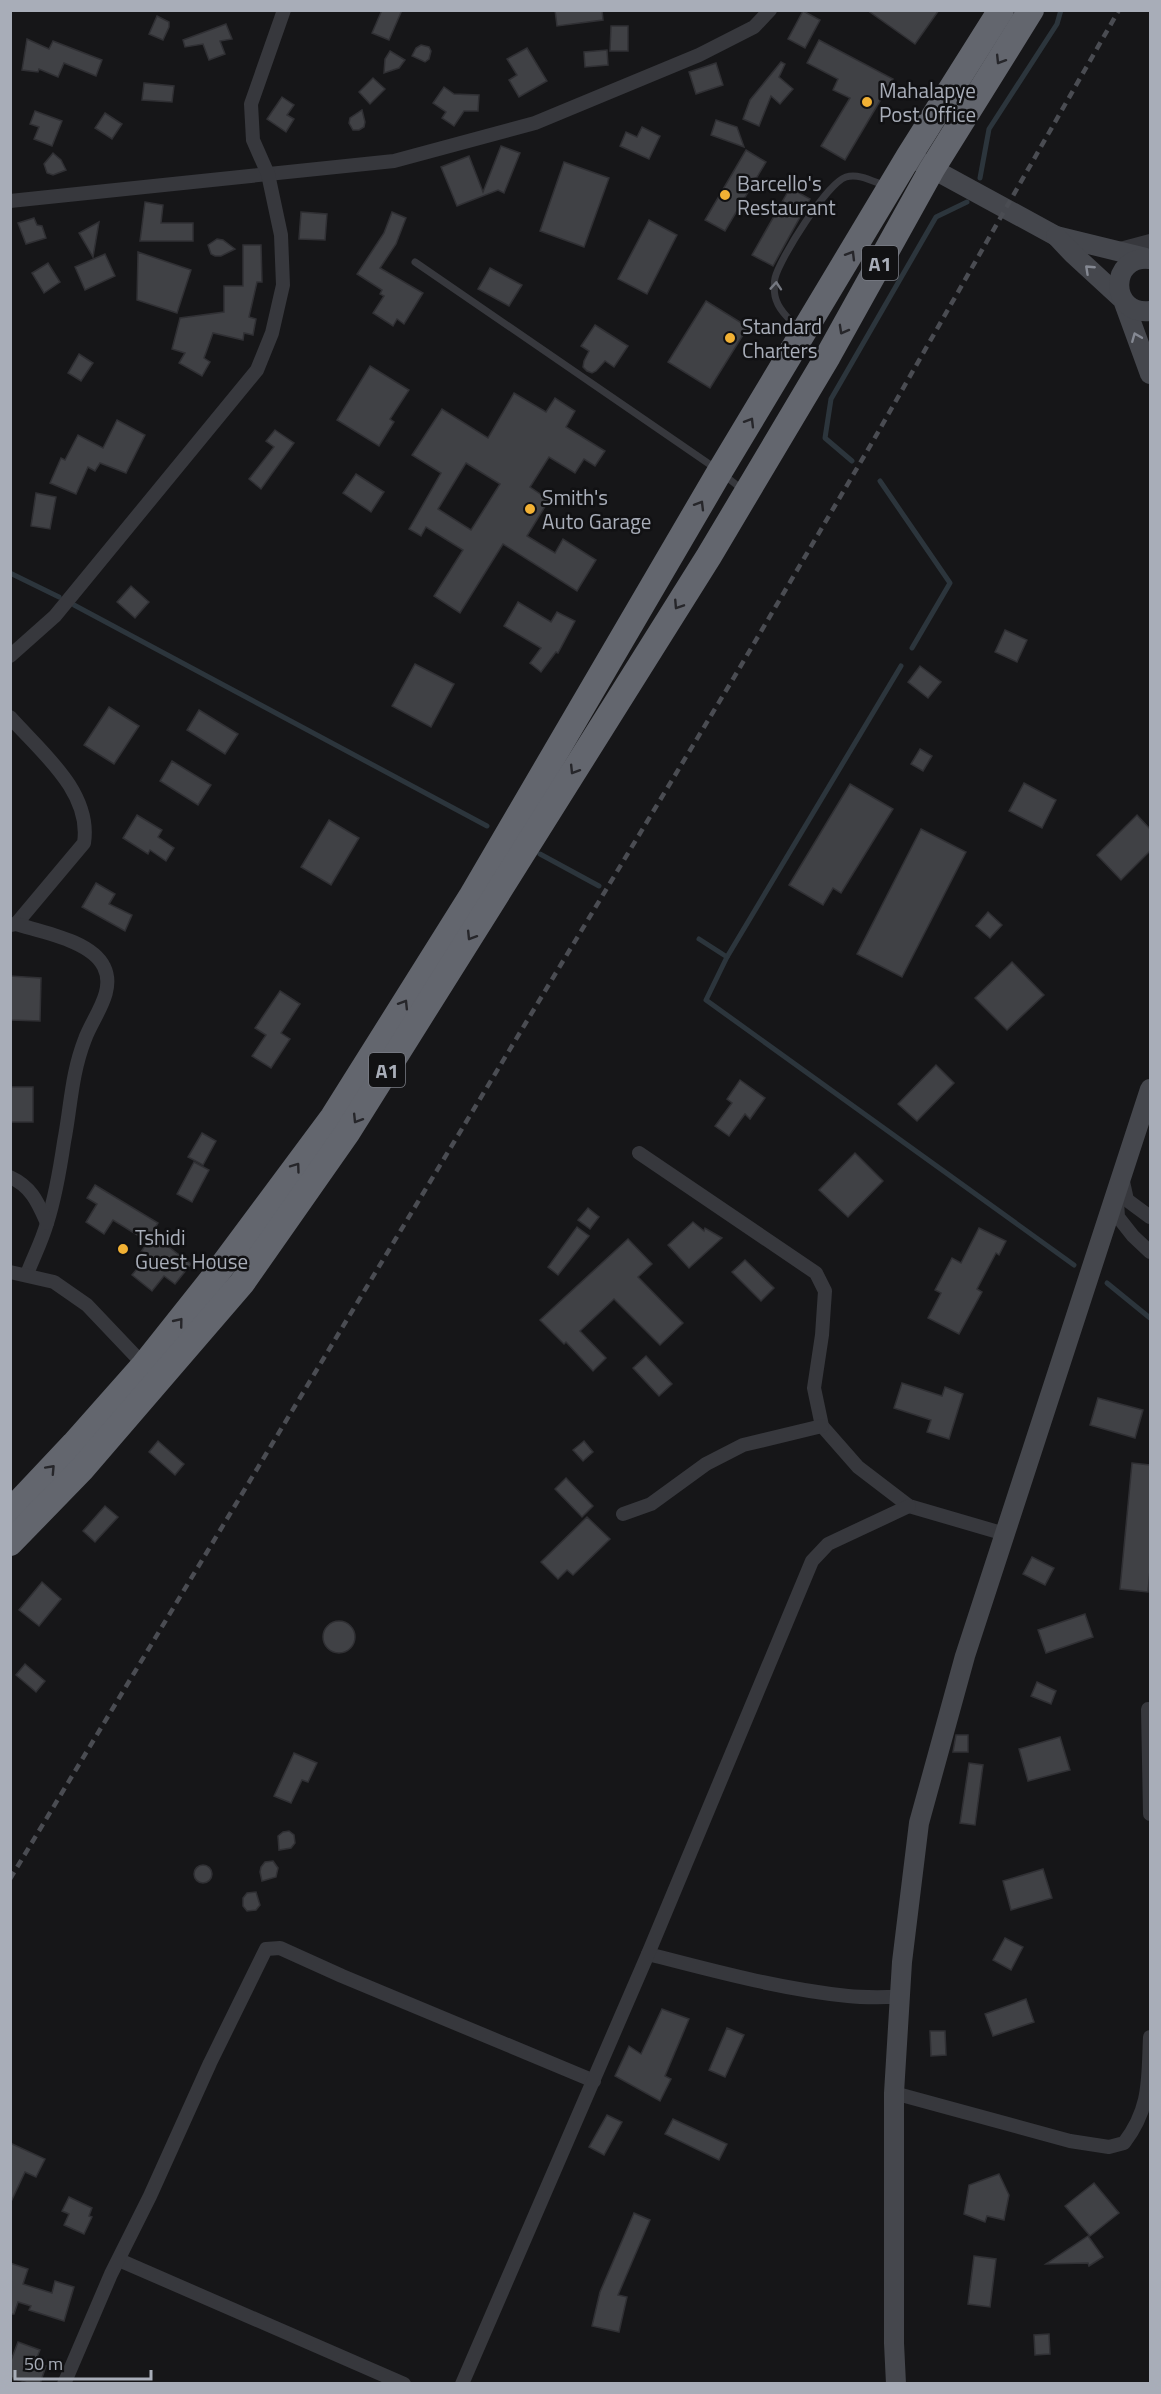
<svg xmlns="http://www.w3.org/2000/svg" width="1161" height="2394" font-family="'Titillium Web',sans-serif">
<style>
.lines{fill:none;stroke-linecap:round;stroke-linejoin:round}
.stream{stroke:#2c353c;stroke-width:5}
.building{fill:#404145;stroke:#303034;stroke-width:1.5;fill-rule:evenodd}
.lane{stroke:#37383d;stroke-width:7}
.street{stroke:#37383d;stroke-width:14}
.secondary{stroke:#45474d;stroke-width:20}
.highway{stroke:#63666e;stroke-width:26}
.rail{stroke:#4a4c52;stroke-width:4.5;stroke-dasharray:8 6;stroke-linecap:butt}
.oneway{stroke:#26262a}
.oneway2{stroke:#858993}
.oneway3{stroke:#757881}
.poi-dot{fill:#f2b134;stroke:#111113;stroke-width:2}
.labels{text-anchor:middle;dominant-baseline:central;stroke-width:5;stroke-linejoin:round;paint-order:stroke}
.shield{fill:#111113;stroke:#7b7e86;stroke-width:1.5}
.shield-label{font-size:20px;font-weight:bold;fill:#a8adb8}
.poi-label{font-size:21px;fill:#a8adb8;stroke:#111113;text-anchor:start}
</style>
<rect width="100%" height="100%" fill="#161618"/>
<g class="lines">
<g class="stream">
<polyline points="980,178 989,129 1057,24 1061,10"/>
<polyline points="852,461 825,438 831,399 936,217 967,202"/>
<polyline points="880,481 950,583 912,648"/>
<polyline points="10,573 59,597"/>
<polyline points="74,605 487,826"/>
<polyline points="901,666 727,957 706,1000 1074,1265"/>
<polyline points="540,854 599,886"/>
<polyline points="699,939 727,957"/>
<polyline points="1107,1283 1150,1318"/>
</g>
</g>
<g class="building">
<polygon points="382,10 402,10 389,40 372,33"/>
<polygon points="555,10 602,10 603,20 557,26"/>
<polygon points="867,10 939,10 915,44"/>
<polygon points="803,11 820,20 805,48 788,39"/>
<polygon points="157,16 169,22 169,27 163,40 149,34"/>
<polygon points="226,24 232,39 220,41 225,54 209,60 203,44 185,47 183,40"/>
<polygon points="611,26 628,26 628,51 610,51"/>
<polygon points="27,39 49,49 53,41 102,60 96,76 64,63 58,77 39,69 38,72 22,70"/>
<polygon points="819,40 893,79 845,160 821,146 850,98 833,90 838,79 807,63"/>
<polygon points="421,45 429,47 431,51 429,59 425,62 412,56 416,48"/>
<polygon points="527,48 547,81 519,97 509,80 517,75 507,59"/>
<polygon points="607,50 608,65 585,67 584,52"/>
<polygon points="390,51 405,60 399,68 384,73 385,59"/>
<polygon points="781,62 785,64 779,77 793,89 780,104 771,96 759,126 743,119 750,100"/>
<polygon points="716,63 723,85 696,94 689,72"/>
<polygon points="373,78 385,89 370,104 359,92"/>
<polygon points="144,83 174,86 172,102 142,100"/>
<polygon points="444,87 454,94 479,95 478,111 464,111 454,126 442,118 446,112 433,103"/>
<polygon points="282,97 294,105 287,115 294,119 286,132 267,119"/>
<polygon points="362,110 365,122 364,127 359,130 353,130 349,123 350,118"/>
<polygon points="35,111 62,121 52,146 34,139 39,127 30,124"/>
<polygon points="105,113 122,124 112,139 95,128"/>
<polygon points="716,120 737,127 744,147 711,135"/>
<polygon points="642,127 660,136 649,159 620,146 626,132 637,137"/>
<polygon points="501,146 520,153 504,193 498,190 457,206 441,167 469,156 483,192"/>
<polygon points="746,150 766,162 725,231 705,220"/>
<polygon points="53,153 61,160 66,170 53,175 47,173 44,164"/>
<polygon points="564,162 609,178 584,247 540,231"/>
<polygon points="790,188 810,199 773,266 752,255"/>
<polygon points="145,202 163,205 161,223 193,223 193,241 140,241"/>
<polygon points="301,212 327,214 325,240 299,239"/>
<polygon points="392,212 406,218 396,244 380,268 423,293 404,324 397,319 393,326 373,313 384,296 380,294 382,290 357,274 384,233"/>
<polygon points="34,218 37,225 42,226 46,238 26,244 18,223"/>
<polygon points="649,220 677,235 647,294 618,279"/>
<polygon points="99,222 93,257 79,233"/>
<polygon points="217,239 223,240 235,249 221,256 215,256 211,254 208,245"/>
<polygon points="243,245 261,245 262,282 257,282 249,317 256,319 253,335 244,333 243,340 213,333 204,358 210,362 202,376 179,363 185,353 172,349 180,318 224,312 224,286 243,286"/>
<polygon points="138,252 191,270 177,313 137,300"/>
<polygon points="105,254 115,276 85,290 75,267"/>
<polygon points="48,263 60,282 44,293 32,273"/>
<polygon points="490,268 522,285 509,306 478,289"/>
<polygon points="706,301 748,327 710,388 668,362"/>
<polygon points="595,325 628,346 614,367 605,361 596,371 592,373 587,371 583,367 584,361 589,351 581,346"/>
<polygon points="79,354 93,363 81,381 68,373"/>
<polygon points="370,366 409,390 390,419 394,422 379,446 337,420"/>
<path d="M514 393 546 412 555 398 575 411 566 427 605 451 595 466 584 459 575 473 549 457 530 487 549 500 527 536 555 553 563 539 596 560 577 591 503 544 460 613 434 596 463 550 426 527 421 536 409 529 441 473 412 455 442 409 488 438ZM466 463 500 484 471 530 438 509Z"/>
<polygon points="117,420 145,435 126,473 100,463 95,471 88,467 76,494 50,483 61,458 65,460 78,435 103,448"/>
<polygon points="275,430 294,443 261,489 249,479 274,447 266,441"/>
<polygon points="356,474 384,492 371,512 343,493"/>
<polygon points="36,493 56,497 50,529 31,526"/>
<polygon points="131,586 149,602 135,618 117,602"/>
<polygon points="518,602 551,622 557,612 575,621 558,653 556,652 541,672 530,663 541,648 504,626"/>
<polygon points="1005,630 1027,640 1017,662 995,652"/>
<polygon points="415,664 454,684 431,727 392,706"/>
<polygon points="920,666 941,682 928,698 908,682"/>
<polygon points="109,707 139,726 114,764 84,745"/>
<polygon points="199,710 238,734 225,754 187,730"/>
<polygon points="920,749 932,756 923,771 911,764"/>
<polygon points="172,761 211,785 198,805 160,781"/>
<polygon points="1024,783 1056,800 1042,828 1009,811"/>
<polygon points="850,784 893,809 841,893 833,888 823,905 789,885"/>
<polygon points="137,815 162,830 158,837 174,848 166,861 150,850 148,854 123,838"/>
<polygon points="1137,815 1150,829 1150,851 1121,880 1097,855"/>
<polygon points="329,820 359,838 331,885 301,867"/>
<polygon points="921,829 966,852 902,977 857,954"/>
<polygon points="96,883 115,894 109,904 132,915 125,931 82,907"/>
<polygon points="988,912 1002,925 990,938 976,926"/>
<polygon points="1012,962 1044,995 1007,1030 975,998"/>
<polygon points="10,976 41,978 40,1021 10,1020"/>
<polygon points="280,991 300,1004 281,1033 290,1039 271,1068 252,1056 266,1035 255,1028"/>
<polygon points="936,1065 954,1083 917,1121 898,1104"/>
<polygon points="740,1080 765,1098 750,1119 745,1114 729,1136 715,1126 732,1103 727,1099"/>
<rect x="10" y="1087" width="23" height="35"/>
<polygon points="202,1133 216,1141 203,1165 188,1157"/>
<polygon points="855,1153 883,1181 848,1217 819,1190"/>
<polygon points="194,1162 209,1170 192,1202 177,1194"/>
<polygon points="95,1185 158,1223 147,1241 113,1220 104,1234 86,1222 97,1204 87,1198"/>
<polygon points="588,1208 599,1217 590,1229 578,1220"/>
<polygon points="693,1222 704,1231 705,1228 722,1238 689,1268 668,1245"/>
<polygon points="577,1227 589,1236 558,1275 548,1267"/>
<polygon points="979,1228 1006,1241 999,1255 996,1253 977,1289 982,1292 959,1334 928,1318 941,1293 935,1290 952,1258 961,1263"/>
<polygon points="153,1235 191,1264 175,1284 164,1276 152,1291 132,1275 146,1258 140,1253"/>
<polygon points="628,1239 652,1264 638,1277 683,1323 660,1345 614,1299 580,1331 606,1358 593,1371 566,1342 564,1344 540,1320"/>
<polygon points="745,1260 774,1288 761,1301 732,1272"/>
<polygon points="646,1356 672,1384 659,1396 633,1368"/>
<polygon points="902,1383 942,1396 945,1387 963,1394 949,1439 927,1432 931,1420 894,1408"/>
<polygon points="1098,1398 1143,1410 1135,1438 1090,1425"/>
<polygon points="158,1441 184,1464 175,1475 149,1452"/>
<polygon points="584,1441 593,1452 583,1461 573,1450"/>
<polygon points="1132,1463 1150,1465 1150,1570 1148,1592 1120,1589"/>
<polygon points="566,1478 593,1506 582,1517 555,1489"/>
<polygon points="105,1506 118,1517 95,1542 83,1531"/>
<polygon points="587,1517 610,1539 573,1575 567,1570 558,1579 541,1562"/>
<polygon points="1032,1557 1054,1568 1045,1585 1023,1574"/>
<polygon points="42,1582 61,1599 39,1626 19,1610"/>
<polygon points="1085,1614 1093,1637 1046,1653 1038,1630"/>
<circle cx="339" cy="1637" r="16"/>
<polygon points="25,1664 45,1681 36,1692 16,1675"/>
<polygon points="1037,1682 1056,1691 1051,1704 1031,1696"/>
<polygon points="956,1735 968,1735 968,1752 953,1752"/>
<polygon points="1060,1737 1070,1770 1028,1781 1019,1749"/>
<polygon points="294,1753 317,1763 308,1782 302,1780 291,1803 274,1796"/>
<polygon points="969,1763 983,1765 975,1825 960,1823"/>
<polygon points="289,1831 294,1835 295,1843 291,1848 279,1850 278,1836 283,1832"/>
<polygon points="273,1861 278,1868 276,1877 262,1881 260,1872 261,1867 265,1862"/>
<circle cx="203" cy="1874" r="9"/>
<polygon points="1043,1869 1052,1898 1011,1910 1003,1881"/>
<polygon points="256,1892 260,1905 256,1910 247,1911 243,1906 243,1898 247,1893"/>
<polygon points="1005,1938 1023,1947 1011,1970 993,1960"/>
<polygon points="1026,1999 1034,2022 993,2036 985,2014"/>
<polygon points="662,2009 689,2019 665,2076 671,2079 660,2101 615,2076 629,2046 641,2054"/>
<polygon points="727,2028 744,2035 725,2077 709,2070"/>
<polygon points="930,2031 945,2031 946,2055 931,2056"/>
<polygon points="607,2115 622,2122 604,2155 589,2147"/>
<polygon points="673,2119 727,2144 719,2160 665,2134"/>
<polygon points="10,2143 45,2159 36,2177 25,2172 10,2204"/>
<polygon points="999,2174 1009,2195 1004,2220 987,2216 985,2222 964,2214 969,2185"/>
<polygon points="1094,2183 1119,2213 1090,2236 1065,2206"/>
<polygon points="69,2197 92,2208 89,2216 92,2217 84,2234 64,2225 69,2214 62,2211"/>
<polygon points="634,2213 650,2220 618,2295 627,2297 619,2332 592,2326 600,2292"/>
<polygon points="1088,2236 1103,2257 1089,2266 1088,2263 1046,2264"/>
<polygon points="974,2256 996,2259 990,2307 968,2304"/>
<polygon points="10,2263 28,2269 23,2284 52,2293 55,2281 74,2287 64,2321 29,2310 31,2306 18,2302 14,2314 10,2314"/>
<polygon points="1049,2334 1050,2354 1035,2355 1034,2335"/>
<polygon points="18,2342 40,2350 35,2362 46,2366 40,2384 30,2384 10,2377 10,2363"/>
</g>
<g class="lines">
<g class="lane">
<polyline points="415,262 715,468"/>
<path d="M799 329C790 320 778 310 775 296 774 291 774 282 775 278 780 258 827 183 846 177 859 173 874 182 886 186"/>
<polyline points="724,475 743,490"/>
</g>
<g class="street">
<polyline points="10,201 394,161 535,123 699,55 754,27 770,10"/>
<polyline points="1120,249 1150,241"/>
<polyline points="10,656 55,616 257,370 272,333 283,285 281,235 268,174 253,140 251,104 284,10"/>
<path d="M10 717C41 752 92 792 84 843L16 924"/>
<path d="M10 925 16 924C42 932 92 941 104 967 116 991 93 1017 85 1039 71 1075 71 1106 64 1142 60 1169 55 1198 47 1223 42 1241 33 1258 27 1274"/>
<polyline points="639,1153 816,1273 825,1291 822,1335 814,1388 822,1426 858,1467 909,1506 1005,1534"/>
<path d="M10 1177C32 1187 38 1203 47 1223"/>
<polyline points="1122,1177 1127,1200 1150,1217"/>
<polyline points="1117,1201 1118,1217 1133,1236 1150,1252"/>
<polyline points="10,1272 54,1282 87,1305 144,1365"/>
<polyline points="623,1514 651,1504 706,1464 743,1445 822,1426"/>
<polyline points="1148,1709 1150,1814"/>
<path d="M648 1954C714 1971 780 1989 848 1996 865 1998 883 1997 900 1997"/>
<path d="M894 2093 1070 2141 1109 2147 1124 2143C1151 2108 1148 2079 1150 2037"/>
<polyline points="119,2260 404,2384"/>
<polyline points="64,2384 111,2274 150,2196 210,2063 266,1949 280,1948 342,1976 594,2081"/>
<polyline points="462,2384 648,1954 812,1561 828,1544 909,1506"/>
</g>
<g class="secondary">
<polyline points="920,162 1056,236 1150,259"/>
<polyline points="1056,236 1073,254 1123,300 1150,374"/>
<path d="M1150 259C1108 255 1110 316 1150 311"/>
<polyline points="896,2384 894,2343 894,2093 902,1962 919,1823 965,1656 1150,1089"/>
</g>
<g class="highway">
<polyline points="10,1512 74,1444 144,1365 214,1277 333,1117 471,897 720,471 909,156 1001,10"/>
<polyline points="10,1543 81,1470 242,1283 347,1133 709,556 828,356 932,169 1031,10"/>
</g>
<polyline class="rail" points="10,1879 736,674 873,441 1119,10"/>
</g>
<defs><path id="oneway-chevron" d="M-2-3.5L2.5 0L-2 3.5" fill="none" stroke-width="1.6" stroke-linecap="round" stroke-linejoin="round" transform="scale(1.5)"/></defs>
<g class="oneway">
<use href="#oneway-chevron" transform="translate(1000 60) rotate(122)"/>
<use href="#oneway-chevron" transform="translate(851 255) rotate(-59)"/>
<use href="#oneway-chevron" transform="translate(843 330) rotate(119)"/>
<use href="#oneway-chevron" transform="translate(750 422) rotate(-59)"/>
<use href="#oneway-chevron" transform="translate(700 505) rotate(-59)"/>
<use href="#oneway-chevron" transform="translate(678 605) rotate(123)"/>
<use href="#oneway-chevron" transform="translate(574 770) rotate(122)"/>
<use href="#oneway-chevron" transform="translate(471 936) rotate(122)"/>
<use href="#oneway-chevron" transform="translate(404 1004) rotate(-58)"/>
<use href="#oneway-chevron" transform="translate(357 1119) rotate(122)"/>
<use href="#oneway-chevron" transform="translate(296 1167) rotate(-54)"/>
<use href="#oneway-chevron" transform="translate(179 1322) rotate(-51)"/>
<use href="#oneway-chevron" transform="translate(51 1469) rotate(-47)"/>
</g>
<g class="oneway2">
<use href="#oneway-chevron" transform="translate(1089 269) rotate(-137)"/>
<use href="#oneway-chevron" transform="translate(1136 337) rotate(-112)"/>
</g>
<use class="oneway3" href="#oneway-chevron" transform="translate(776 286) rotate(-86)"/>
<g class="poi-dot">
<circle cx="867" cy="102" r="6"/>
<circle cx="725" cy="195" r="6"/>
<circle cx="730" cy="338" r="6"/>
<circle cx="530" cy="509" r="6"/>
<circle cx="123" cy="1249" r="6"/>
</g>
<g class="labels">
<g class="shield">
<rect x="862" y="246" width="36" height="34" rx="4.5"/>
<rect x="369" y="1053" width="36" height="34" rx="4.5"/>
</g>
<g class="shield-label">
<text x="880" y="263">A1</text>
<text x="387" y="1070">A1</text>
</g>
<g class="poi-label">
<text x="879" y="90">Mahalapye<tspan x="879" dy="24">Post Office</tspan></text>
<text x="737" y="183">Barcello's<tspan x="737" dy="24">Restaurant</tspan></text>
<text x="742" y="326">Standard<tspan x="742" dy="24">Charters</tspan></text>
<text x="542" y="497">Smith's<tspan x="542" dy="24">Auto Garage</tspan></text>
<text x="135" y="1237">Tshidi<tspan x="135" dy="24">Guest House</tspan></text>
</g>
</g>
<rect width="1161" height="2394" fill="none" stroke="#a8adb8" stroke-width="24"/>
<path d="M15 2370v9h136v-9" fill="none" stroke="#a8adb8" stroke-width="3"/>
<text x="24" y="2370" font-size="18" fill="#a8adb8" stroke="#111113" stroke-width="4.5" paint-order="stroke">50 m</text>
</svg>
